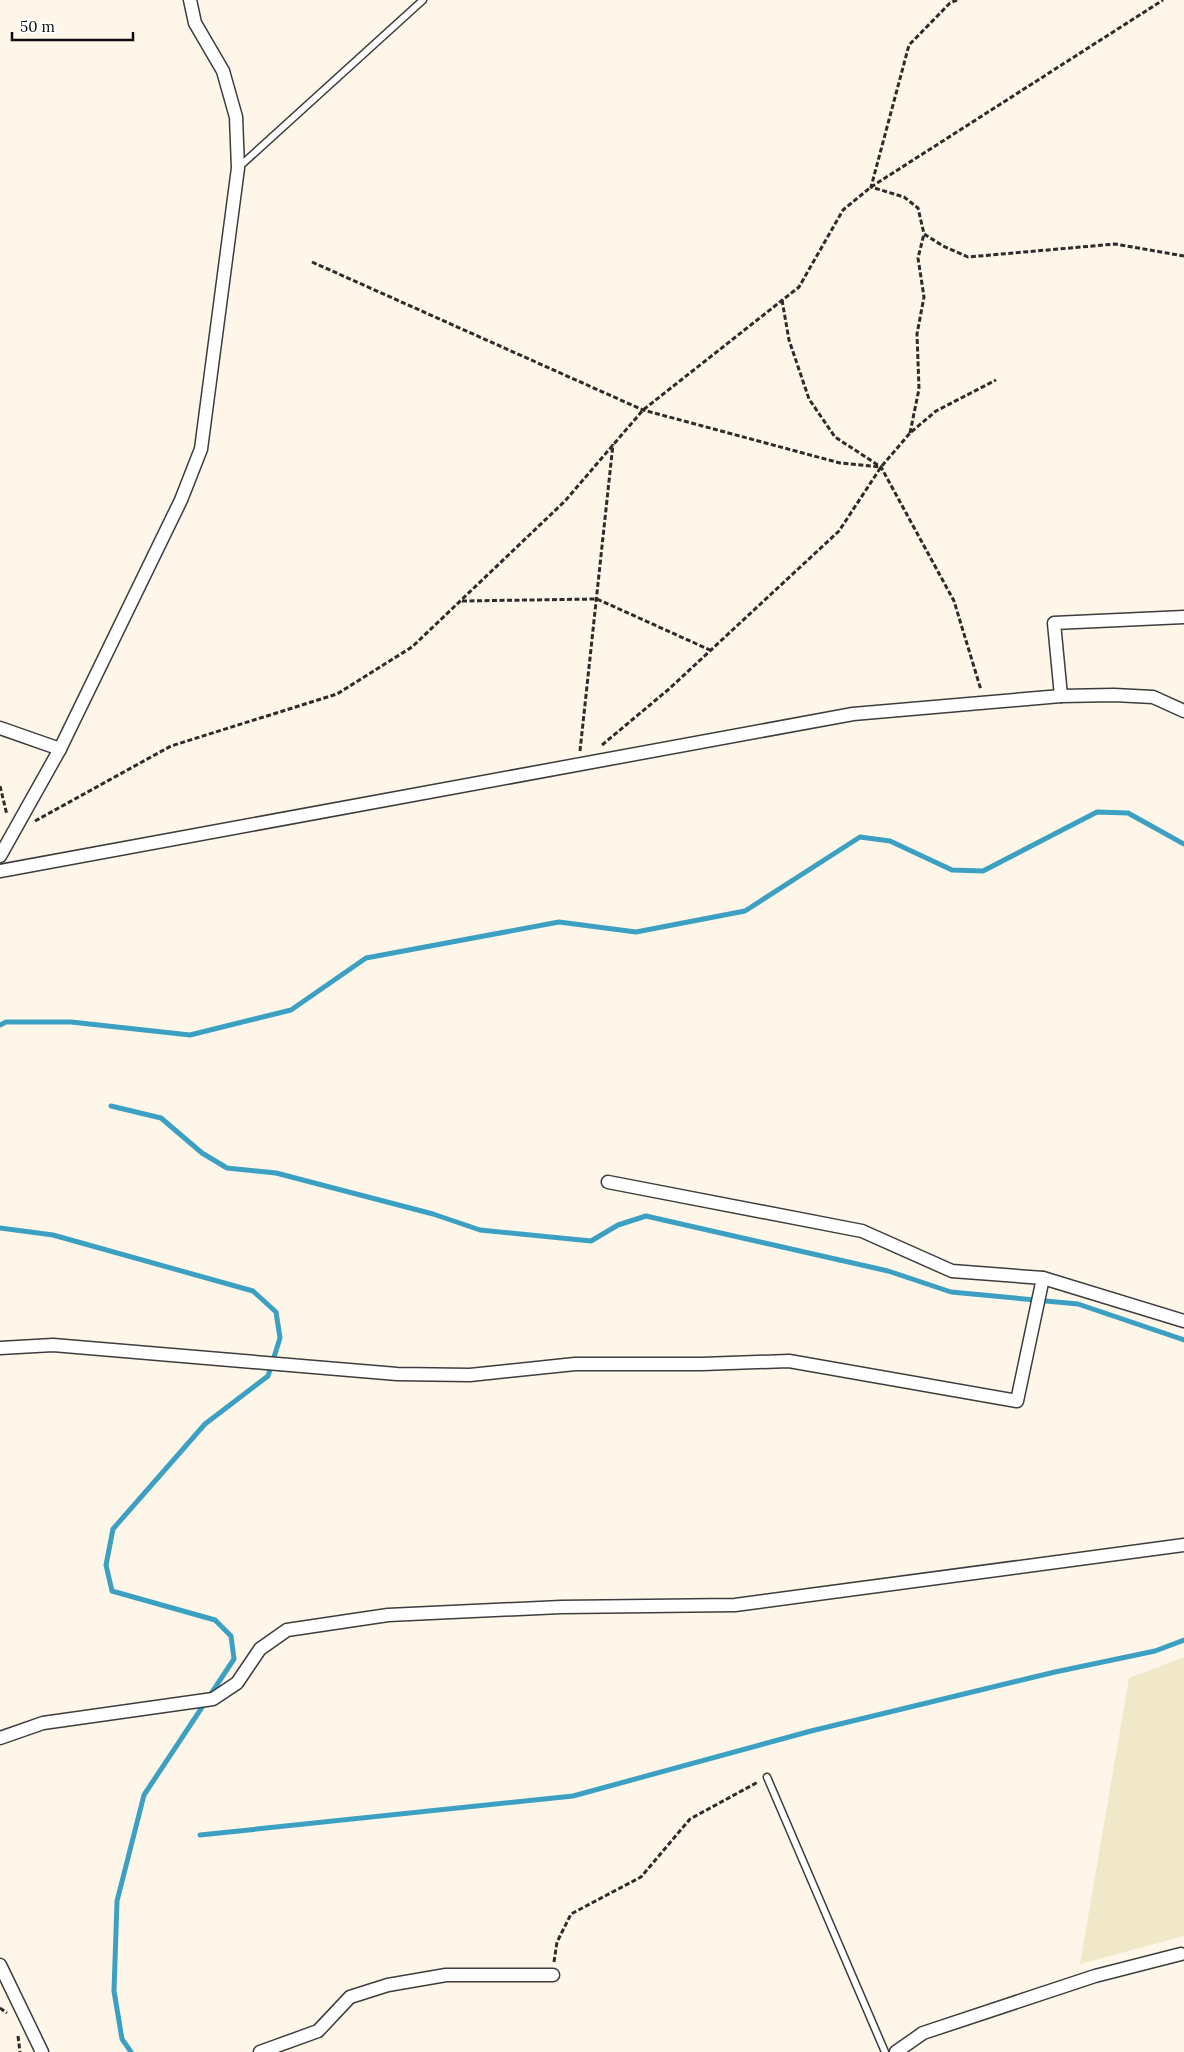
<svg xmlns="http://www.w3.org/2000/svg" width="1184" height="2052" font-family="Lora,serif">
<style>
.farmland{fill:#f1e8ca}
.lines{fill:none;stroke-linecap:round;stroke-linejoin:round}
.stream{stroke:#3ca0c3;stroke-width:5}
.lane-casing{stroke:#3d3d3d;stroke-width:9}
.street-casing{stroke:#3d3d3d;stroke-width:15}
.path{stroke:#2c2c2c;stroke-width:3;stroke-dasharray:5 2.5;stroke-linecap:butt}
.lane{stroke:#fff;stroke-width:6}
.street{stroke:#fff;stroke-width:12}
</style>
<rect width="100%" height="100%" fill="#fef6e8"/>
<polygon class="farmland" points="1184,1657 1184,1936 1080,1964 1129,1678"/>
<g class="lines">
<g class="stream">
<polyline points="0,1025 6,1022 71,1022 190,1035 291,1010 366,958 559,922 636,932 745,911 860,837 890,841 952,870 983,871 1097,812 1128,813 1184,844"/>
<polyline points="111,1106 161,1118 202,1153 227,1168 276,1173 433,1214 480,1230 591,1241 618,1225 646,1216 888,1271 951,1292 1078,1304 1184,1340"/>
<polyline points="0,1228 53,1235 253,1291 276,1312 280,1338 268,1376 205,1424 113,1529 106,1565 112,1591 215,1620 231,1636 234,1659 144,1795 117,1901 114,1991 122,2039 131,2052"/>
<polyline points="200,1835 573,1796 811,1731 1055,1672 1155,1651 1184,1640"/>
</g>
<g class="lane-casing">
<g id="lane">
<polyline points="239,167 423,0"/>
<polyline points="767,1777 885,2052"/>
</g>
</g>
<g class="street-casing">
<g id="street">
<polyline points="1061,696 1054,623 1184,617"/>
<polyline points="0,728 60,749"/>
<polyline points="0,856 60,749 181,500 201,449 238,168 236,117 223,71 195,23 190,0"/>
<polyline points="0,871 853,714 1061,696 1114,695 1153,697 1184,711"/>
<polyline points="608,1182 862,1231 952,1271 1043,1278 1184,1321"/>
<polyline points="0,1348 53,1345 397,1374 470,1375 575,1364 702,1364 789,1361 1017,1401 1043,1278"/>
<polyline points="0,1738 43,1723 213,1699 237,1683 260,1649 287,1630 388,1615 561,1607 735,1605 1184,1545"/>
<polyline points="0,1965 42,2052"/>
<polyline points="260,2052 318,2031 350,1997 388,1985 446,1975 553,1975"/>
<polyline points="896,2052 923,2033 1095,1976 1181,1954"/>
</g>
</g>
<g class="path">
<polyline points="957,0 950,3 909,45 871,187 904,197 918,208 924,234 943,246 968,257 1115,244 1184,256"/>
<polyline points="312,262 643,410 840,463 881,467"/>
<polyline points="782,300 789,340 809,399 835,437 881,467 954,601 981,690"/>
<polyline points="910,433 919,389 917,334 924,297 918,258 924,234"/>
<polyline points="462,601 597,599 710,650"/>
<polyline points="602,745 669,689 839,531 881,467 910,433 936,411 996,380"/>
<polyline points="580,751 613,444"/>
<polyline points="0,786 7,815"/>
<polyline points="35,821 171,746 337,694 412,647 565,501 643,410 799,287 843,210 871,187 1163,0"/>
<polyline points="554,1962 557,1942 571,1914 641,1877 690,1819 758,1782"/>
<polyline points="0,2008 7,2013"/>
<polyline points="18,2036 20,2052"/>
</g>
<use href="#lane" class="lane"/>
<use href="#street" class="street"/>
</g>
<path d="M12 32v8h121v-8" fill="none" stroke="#0a0a0a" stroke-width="2.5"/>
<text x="20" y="32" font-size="15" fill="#0a0a0a" stroke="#ffffff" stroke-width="4" paint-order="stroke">50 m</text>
</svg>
